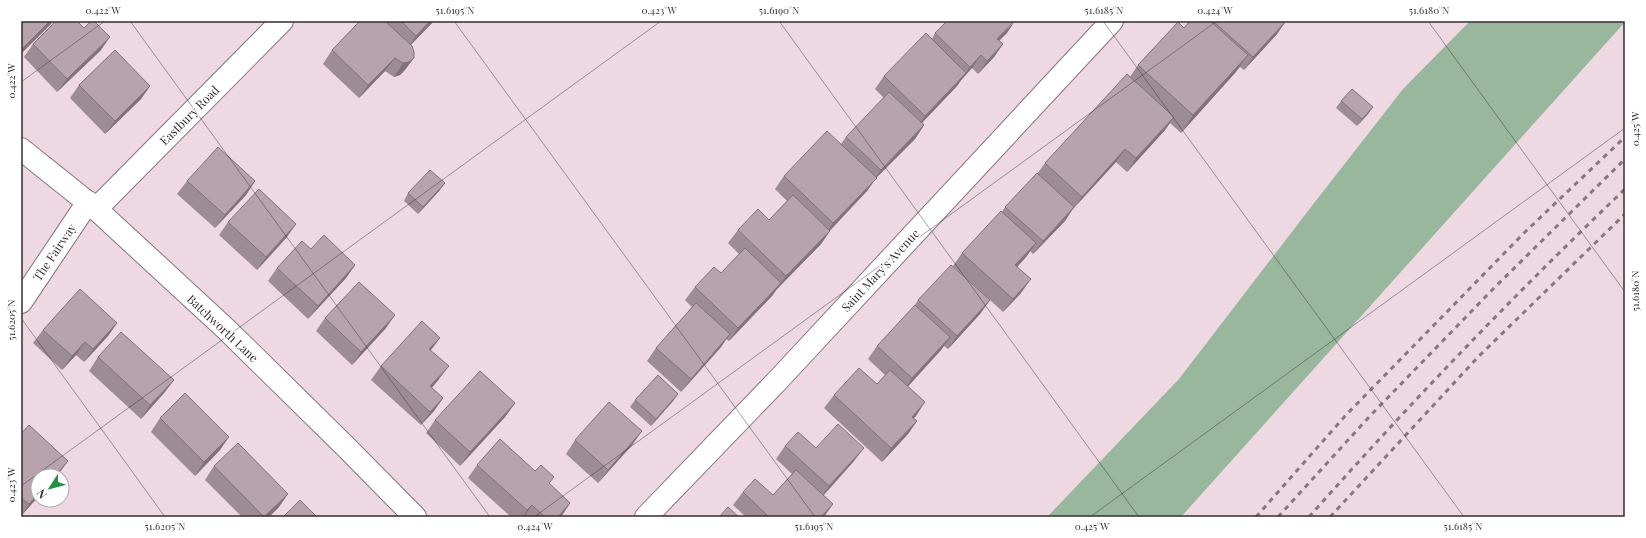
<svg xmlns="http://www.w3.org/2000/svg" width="1646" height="538" font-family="'Playfair Display',serif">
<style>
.green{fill:#98b79d}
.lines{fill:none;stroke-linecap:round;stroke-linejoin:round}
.street-casing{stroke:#87747d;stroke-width:24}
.secondary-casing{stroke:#87747d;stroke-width:24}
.street{stroke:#fff;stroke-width:22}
.secondary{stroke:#fff;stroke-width:22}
.rail{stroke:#86787e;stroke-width:3;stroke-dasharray:5 5;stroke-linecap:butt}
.wall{fill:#9d8c94}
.shaded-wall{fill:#807278}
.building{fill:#b7a3ac;stroke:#807278}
.ticks{fill:none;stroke:#352d31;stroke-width:1;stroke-opacity:0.45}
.labels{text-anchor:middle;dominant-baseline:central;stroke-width:3;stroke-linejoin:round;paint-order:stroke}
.street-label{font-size:12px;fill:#352d31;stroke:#fff}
.neatline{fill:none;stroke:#352d31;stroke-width:1.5}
.ticks-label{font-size:10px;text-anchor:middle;fill:#352d31}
</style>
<rect width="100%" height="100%" fill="#eed9e2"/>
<polygon class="green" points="1470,21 1625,21 1625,22 1181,517 1052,517 1049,515 1179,379 1311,207 1403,89"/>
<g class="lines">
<g class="street-casing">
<g id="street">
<polyline points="96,209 282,21"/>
<polyline points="21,302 88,202"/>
<polyline points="646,517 779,379 1112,21"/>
</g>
</g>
<g class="secondary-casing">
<polyline id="secondary" points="21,149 96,209 226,329 347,448 415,517"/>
</g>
<use href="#street" class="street"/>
<use href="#secondary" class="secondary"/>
<g class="rail">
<polyline points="1256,517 1346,415 1525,232 1625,137"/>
<polyline points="1278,517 1369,417 1494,288 1625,159"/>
<path d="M1309 517C1410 403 1515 294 1625 189"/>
<polyline points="1330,517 1479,356 1625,214"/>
</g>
</g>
<g class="wall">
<polygon points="360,21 434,21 410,45 414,58 404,71 400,75 394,77 385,71 359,98 323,64 332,50"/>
<polygon points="1190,21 1286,21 1277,34 1244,70 1240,67 1235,73 1181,133 1170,123 1165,130 1127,172 1116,162 1072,210 1065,221 1033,254 1030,251 1026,257 1017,267 1021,293 1003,312 953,266 962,253 1002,212 1005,207 1037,174 1045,163 1130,77 1138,65 1184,28"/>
<polygon points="935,33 1007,33 999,40 1003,44 994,57 978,74 972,68 962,79 957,86 922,123 924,125 915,139 876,178 867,191 830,231 821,244 777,289 772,296 729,341 726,339 721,347 681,392 647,361 656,348 692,307 685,300 695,287 721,273 739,254 728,243 738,230 769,220 787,201 775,189 784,176 841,144 846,137 884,98 875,89 884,76 932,39"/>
<polygon points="33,44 101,50 57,92 24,57"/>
<polygon points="79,85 150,86 141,99 105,134 70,98"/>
<polygon points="1341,101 1373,107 1368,114 1357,126 1336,108"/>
<polygon points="187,181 255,181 246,195 215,228 177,194"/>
<polygon points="440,190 418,214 404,201 408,193"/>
<polygon points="228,222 287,237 257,270 219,235"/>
<polygon points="311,249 355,265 346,278 308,319 268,281 277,268"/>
<polygon points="918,300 990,300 980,314 948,349 944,346 941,350 908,386 916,416 913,418 917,421 908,434 882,462 824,408 834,395 877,384 885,375 868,359 877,346 913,308"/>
<polygon points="325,318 386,328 352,365 316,331"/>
<polygon points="117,323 108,336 84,362 76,355 62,370 33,343 43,330"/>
<polygon points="440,338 431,350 439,379 432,388 443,398 434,411 421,425 371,380 381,366"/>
<polygon points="98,357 174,380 164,393 141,419 89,371"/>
<polygon points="678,394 673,401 651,426 630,407 635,400"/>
<polygon points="515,403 505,417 460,466 426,433 435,420"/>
<polygon points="160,418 220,450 195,476 151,432"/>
<polygon points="21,434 68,461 57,476 38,476 38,497 21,516"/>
<polygon points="575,440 633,444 598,483 566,454"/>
<polygon points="785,446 816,448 854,461 824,495 823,517 746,517 733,505 743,492 773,495 792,474 776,459"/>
<polygon points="477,465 549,484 570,503 561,517 511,517 468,478"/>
<polygon points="214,466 279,507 269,517 242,517 205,480"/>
</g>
<g class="shaded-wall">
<polygon points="50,21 54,21 21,54 21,50"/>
<polygon points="430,21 434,21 407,49 416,36"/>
<polygon points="1015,21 1007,33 988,52 997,39"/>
<polygon points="1286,21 1277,34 1244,70 1253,57"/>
<polygon points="110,37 101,50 57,92 67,79"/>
<polygon points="1003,44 994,57 978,74 987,61"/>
<polygon points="981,55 972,68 962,79 957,86 916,129 925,116 965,74 970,67"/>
<polygon points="1248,55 1235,73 1181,133 1193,115"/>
<polygon points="395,58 385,71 359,98 368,85"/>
<polygon points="414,58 404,71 400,75 394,77 403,63"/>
<polygon points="150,86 141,99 105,134 115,121"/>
<polygon points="1373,107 1368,114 1357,126 1362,119"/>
<polygon points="1174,117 1165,130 1127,172 1136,158"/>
<polygon points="924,125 915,139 876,178 867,191 824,236 833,223 871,183 881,170"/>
<polygon points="1125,149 1116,162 1072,210 1082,197"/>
<polygon points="255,181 246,195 215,228 225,215"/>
<polygon points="445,183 440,190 418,214 423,207"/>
<polygon points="1074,207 1065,221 1033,254 1043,241"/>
<polygon points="296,224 287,237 257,270 266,257"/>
<polygon points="830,231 821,244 777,289 772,296 729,341 738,328 781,283 786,276"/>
<polygon points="1036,243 1026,257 1006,279 1015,265"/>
<polygon points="355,265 346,278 308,319 318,306"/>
<polygon points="1031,279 1021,293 1003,312 1013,299"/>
<polygon points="990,300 980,314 948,349 957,336"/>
<polygon points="395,315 386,328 352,365 361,352"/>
<polygon points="117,323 108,336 84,362 93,349"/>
<polygon points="730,334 721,347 681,392 691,379"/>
<polygon points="950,337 941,350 903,392 912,378"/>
<polygon points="440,338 430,351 429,349"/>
<polygon points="85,342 76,355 62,370 72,356"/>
<polygon points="449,366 439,379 421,399 430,386"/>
<polygon points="174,380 164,393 141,419 150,405"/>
<polygon points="678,394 673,401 651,426 656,419"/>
<polygon points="443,398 434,411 421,425 430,412"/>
<polygon points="925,402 916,416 903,430 912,417"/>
<polygon points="515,403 505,417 460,466 470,452"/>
<polygon points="917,421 908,434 882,462 891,448"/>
<polygon points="642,431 633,444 598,483 608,470"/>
<polygon points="229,437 220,450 195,476 204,462"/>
<polygon points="864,448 854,461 819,500 829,486"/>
<polygon points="68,461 57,476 55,476"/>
<polygon points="38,494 38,497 21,516 29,504"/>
<polygon points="288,494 279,507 269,517 264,517"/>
<polygon points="570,503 561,517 558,517"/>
<polygon points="833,504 824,517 821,517"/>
<polygon points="532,505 524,517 523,517 527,510"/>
</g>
<g class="building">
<polygon points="21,21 50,21 22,49 21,49"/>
<polygon points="56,21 77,21 84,28 91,21 94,21 110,37 67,79 33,44"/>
<polygon points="360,21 385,21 412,46 414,52 414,58 409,62 403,63 395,58 368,85 332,50"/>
<polygon points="401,21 430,21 416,36"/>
<polygon points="947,21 1014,21 997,39 1003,44 987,61 981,55 970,67 935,33"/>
<polygon points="1190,21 1210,21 1248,55 1193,115 1138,65 1178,22 1184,28"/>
<polygon points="1213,21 1286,21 1253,57"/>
<polygon points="926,33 966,73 925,116 884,76"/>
<polygon points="115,50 150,86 115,121 79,85"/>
<polygon points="1127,74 1174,117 1136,158 1125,149 1082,197 1045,163"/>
<polygon points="1352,89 1373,107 1362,119 1341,101"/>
<polygon points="889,92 924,125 881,170 846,137"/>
<polygon points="827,131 877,178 833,223 784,176"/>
<polygon points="218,147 255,181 225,215 187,181"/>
<polygon points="430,170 445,183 423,207 408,193"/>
<polygon points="1037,173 1074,207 1043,241 1005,207"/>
<polygon points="259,189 296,224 266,257 228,222"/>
<polygon points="793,195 830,231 786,276 738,230 758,209 769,220"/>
<polygon points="1001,211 1036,243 1015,265 1031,279 1013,299 962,253"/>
<polygon points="324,235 355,265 318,306 277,268 302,241 311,249"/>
<polygon points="745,248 781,283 738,328 695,287 714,267 721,273"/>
<polygon points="951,265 990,300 957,336 918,300"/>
<polygon points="359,282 395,315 361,352 325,318"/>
<polygon points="80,289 117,323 93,349 85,342 72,356 43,330"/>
<polygon points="696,303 730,334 691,379 656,348"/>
<polygon points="915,305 950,337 912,378 877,346"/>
<polygon points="422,321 440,338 429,349 449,366 430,386 443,398 430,412 381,366"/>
<polygon points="121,332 174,380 150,405 98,357"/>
<polygon points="859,368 877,384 890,370 925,402 912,417 917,421 891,448 834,395"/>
<polygon points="480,371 515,403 470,452 435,420"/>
<polygon points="658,375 678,394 656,419 635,400"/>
<polygon points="185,393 229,437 204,462 160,418"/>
<polygon points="609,402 642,431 608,470 575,440"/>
<polygon points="838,424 864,448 829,486 785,446 798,432 816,448"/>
<polygon points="29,425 68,461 55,476 38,476 38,494 29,504 21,498 21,434"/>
<polygon points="500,439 535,471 541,465 554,477 549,483 570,503 558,517 545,517 532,505 527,510 477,465"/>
<polygon points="238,443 288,494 264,517 214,466"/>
<polygon points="796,470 833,504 821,517 769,517 743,492 755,479 773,495"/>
<polygon points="300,500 317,517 283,517"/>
<polygon points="728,507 739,517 719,517"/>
</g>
<path class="ticks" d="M130 21 490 517M454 21 815 517M779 21 1139 517M1103 21 1464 517M1428 21 1625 292M21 82 105 21M21 318 165 517M21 486 661 21M534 517 1217 21M1090 517 1625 128"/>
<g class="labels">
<g class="street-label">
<text transform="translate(189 115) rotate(-45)">Eastbury Road</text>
<text transform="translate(54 252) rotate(-56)">The Fairway</text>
<text transform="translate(880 270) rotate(-47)">Saint Mary's Avenue</text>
<text transform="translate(223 328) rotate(43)">Batchworth Lane</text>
</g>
</g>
<rect width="1646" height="538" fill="none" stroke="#ffffff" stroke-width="44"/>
<g transform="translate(50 488) rotate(234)"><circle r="19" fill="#ffffff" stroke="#aeabad"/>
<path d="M0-3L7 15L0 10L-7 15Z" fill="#248f46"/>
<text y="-6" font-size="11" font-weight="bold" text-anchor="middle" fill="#352d31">N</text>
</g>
<rect x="22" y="22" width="1602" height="494" class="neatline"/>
<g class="ticks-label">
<text x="103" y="14">0.422°W</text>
<text x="455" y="14">51.6195°N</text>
<text x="659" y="14">0.423°W</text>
<text x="779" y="14">51.6190°N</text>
<text x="1104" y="14">51.6185°N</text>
<text x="1215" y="14">0.424°W</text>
<text x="1429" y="14">51.6180°N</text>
<text transform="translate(11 81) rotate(-90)" y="4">0.422°W</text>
<text transform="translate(1635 129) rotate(-90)" y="4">0.425°W</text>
<text transform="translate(1635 291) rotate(-90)" y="4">51.6180°N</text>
<text transform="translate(11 320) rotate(-90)" y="4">51.6205°N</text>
<text transform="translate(11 485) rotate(-90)" y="4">0.423°W</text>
<text x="165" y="530">51.6205°N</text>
<text x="535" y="530">0.424°W</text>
<text x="814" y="530">51.6195°N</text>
<text x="1092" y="530">0.425°W</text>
<text x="1463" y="530">51.6185°N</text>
</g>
</svg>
